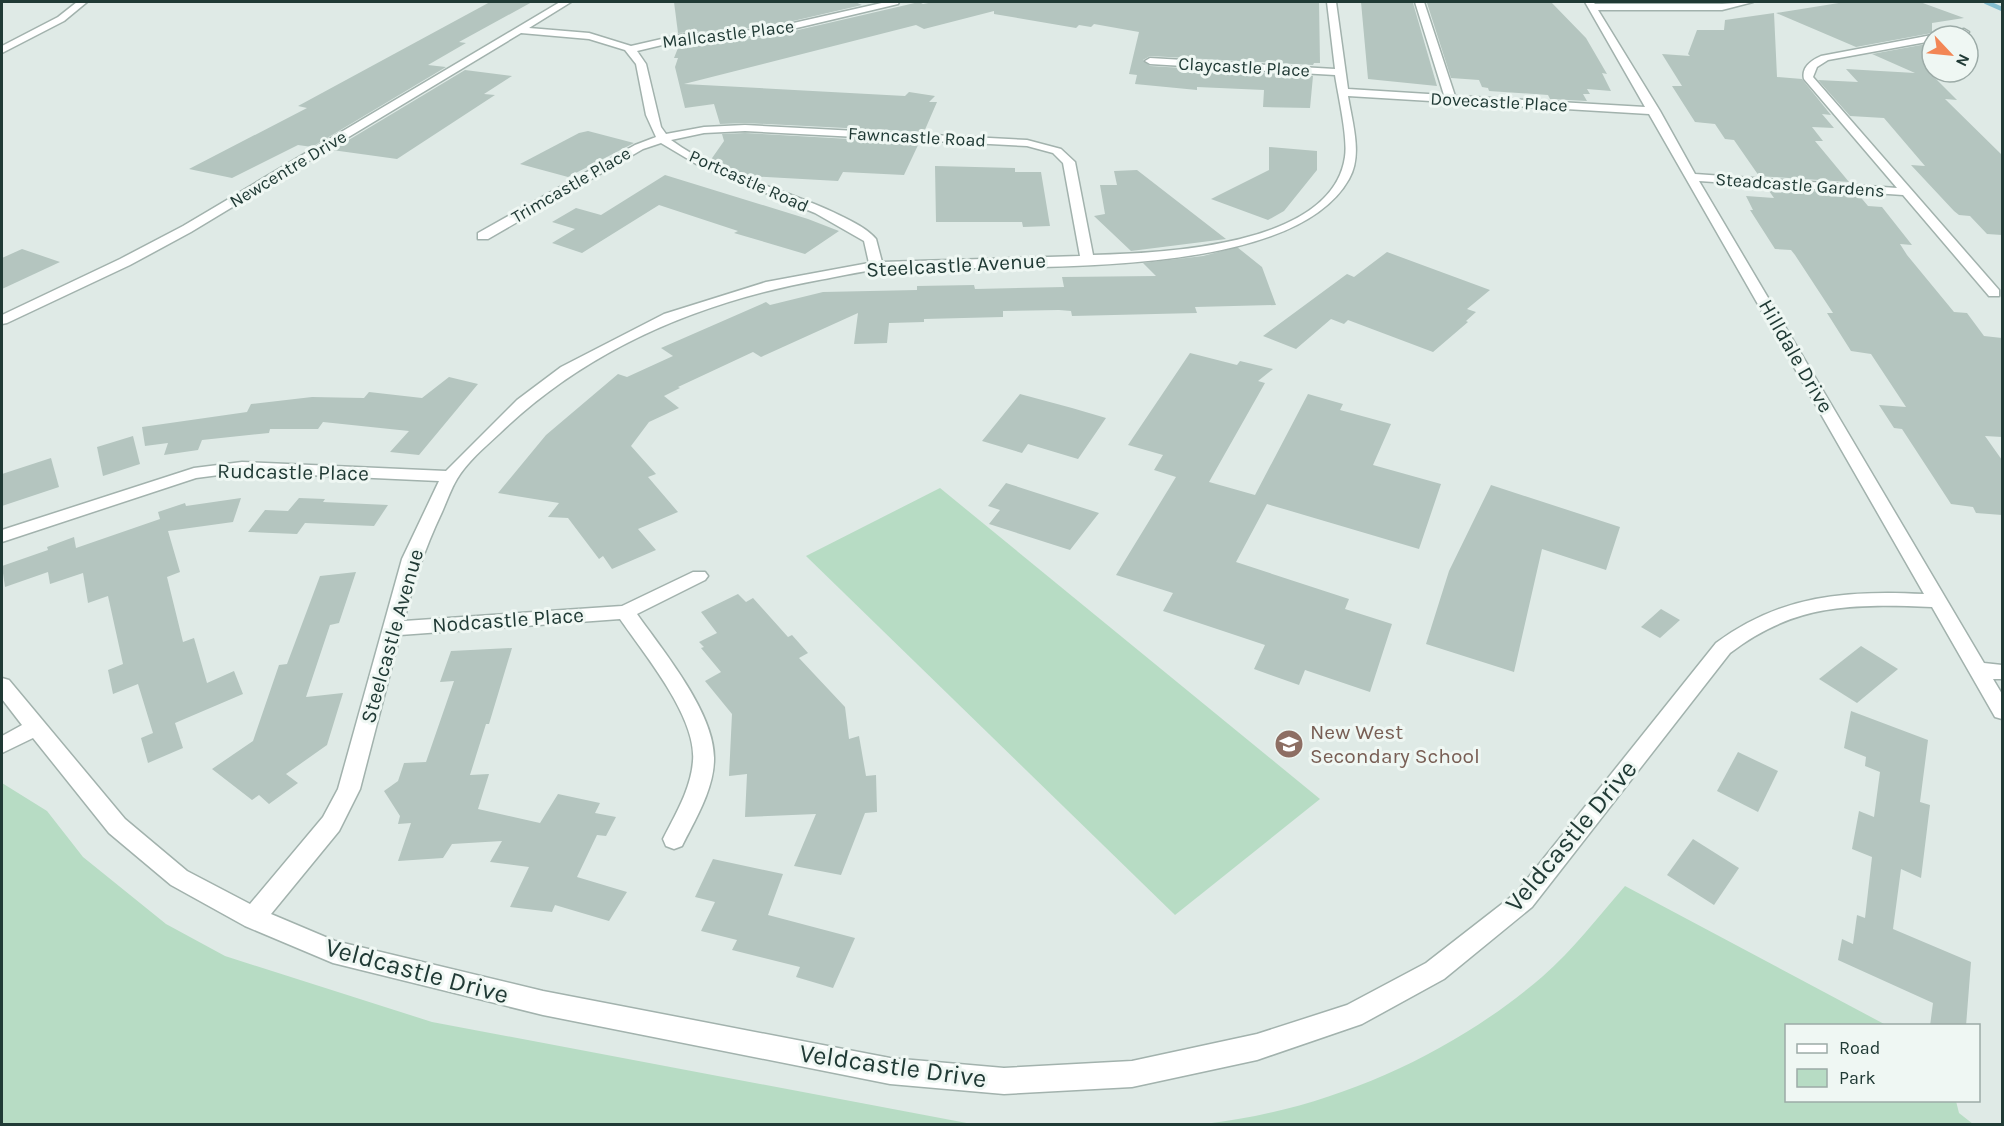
<svg xmlns="http://www.w3.org/2000/svg" width="2004" height="1126" font-family="Karla,sans-serif">
<style>
.green{fill:#b7dcc4}
.lines{fill:none;stroke-linecap:round;stroke-linejoin:round}
.stream{stroke:#86bfd0;stroke-width:4.5}
.building{fill:#b4c5bf}
.minor-casing{stroke:#a2b2ad;stroke-width:3}
.minor{fill:#fff;fill-rule:evenodd}
.labels{text-anchor:middle;dominant-baseline:central;stroke-width:6;stroke-linejoin:round;paint-order:stroke}
.far-street-label{font-size:18px;fill:#203a35;stroke:#eff7f3}
.street-label{font-size:21px;fill:#203a35;stroke:#eff7f3}
.education-label{font-size:21px;fill:#785e54;stroke:#eff7f3;text-anchor:start}
.near-street-label{font-size:26px;fill:#203a35;stroke:#eff7f3}
</style>
<rect width="100%" height="100%" fill="#dfeae6"/>
<g class="green">
<polygon points="940,488 1320,799 1175,915 806,556"/>
<polygon points="2,783 47,811 83,857 166,924 225,956 432,1022 972,1124 2,1124"/>
<path d="M1625 886 1886 1025 1786 1026V1100L1956 1101 1959 1113 1973 1124H1204C1328 1110 1448 1057 1542 977 1573 950 1598 917 1625 886Z"/>
</g>
<g class="lines">
<polyline class="stream" points="1986,2 2002,9"/>
</g>
<g class="building">
<polygon points="490,2 532,2 459,42 466,43 428,65 446,67 312,147 298,145 232,178 189,169 307,108 298,106"/>
<polygon points="674,2 855,2 862,5 767,27 678,33"/>
<polygon points="919,2 923,4 934,2 1319,2 1320,63 1314,63 1313,65 1150,56 1143,60 1150,66 1313,76 1310,108 1263,107 1264,90 1197,87 1197,90 1135,84 1137,75 1129,74 1139,32 1094,24 1091,27 1079,25 1076,28 994,14 994,11 924,29 916,25 684,84 905,96 909,92 935,96 929,102 937,102 924,132 745,123 720,124 714,104 685,108 675,67 678,58 674,58 680,43 768,37"/>
<polygon points="1361,2 1413,3 1437,86 1368,79"/>
<polygon points="1551,2 1586,38 1607,74 1602,73 1611,91 1587,89 1590,94 1583,94 1587,101 1550,99 1548,95 1489,91 1488,88 1482,87 1479,80 1451,78 1427,3"/>
<polygon points="1845,2 1920,2 1964,18 1932,23 1932,33 1856,47 1776,13"/>
<polygon points="1774,13 1777,77 1802,79 1831,115 1822,114 1834,128 1812,127 1823,141 1815,141 1849,182 1759,176 1734,140 1725,139 1715,124 1695,122 1672,86 1682,86 1662,54 1690,56 1688,54 1697,30 1724,30 1725,20"/>
<polygon points="1932,43 1932,75 1957,100 1945,99 2002,155 2002,235 1987,234 1970,216 1959,215 1954,211 1911,165 1925,166 1884,118 1850,116 1818,80 1858,82 1846,69 1915,73 1872,54"/>
<polygon points="465,70 512,76 484,94 495,95 397,159 332,150"/>
<polygon points="588,131 634,143 568,177 520,164 579,133"/>
<polygon points="745,133 919,143 904,175 843,172 838,181 747,176 710,161 724,141 722,134"/>
<polygon points="1269,147 1317,151 1317,170 1284,211 1268,220 1211,199 1269,170"/>
<polygon points="935,166 1015,168 1015,172 1041,172 1050,226 1023,227 1022,222 936,222"/>
<polygon points="1137,170 1226,239 1131,251 1094,216 1105,214 1100,185 1117,185 1114,171"/>
<polygon points="665,175 808,219 839,231 805,254 734,233 738,231 659,205 582,253 552,243 575,229 552,222 576,208 601,215"/>
<polygon points="1767,188 1858,194 1868,206 1882,207 1912,245 1900,244 1907,255 1954,312 1967,313 1984,336 2002,338 2002,437 1985,436 2002,460 2002,515 1976,513 1973,507 1951,504 1902,429 1894,428 1879,405 1906,407 1871,354 1851,351 1827,313 1833,313 1795,255 1791,250 1775,249 1750,210 1753,210 1746,196 1774,198"/>
<polygon points="1237,247 1262,267 1276,305 1195,307 1197,313 1072,316 1071,311 1059,310 1003,311 1003,317 924,319 924,322 889,323 887,343 854,344 858,313 761,357 753,352 678,387 680,388 664,396 679,408 649,422 631,446 656,474 648,477 678,512 638,529 656,550 612,569 603,556 599,559 568,518 548,517 559,503 498,493 546,435 618,374 627,377 673,356 661,348 766,302 770,305 823,292 917,290 917,286 974,285 975,289 1064,287 1062,277 1156,276 1143,263 1203,256"/>
<polygon points="22,249 60,262 2,289 2,258"/>
<polygon points="1387,252 1490,290 1467,309 1476,312 1466,321 1468,322 1433,352 1348,320 1344,324 1331,319 1296,349 1263,336 1347,274 1354,277"/>
<polygon points="1190,353 1237,365 1240,361 1273,369 1258,381 1265,383 1209,482 1255,495 1308,394 1343,404 1340,410 1391,424 1373,465 1441,484 1419,549 1267,504 1236,562 1349,599 1345,609 1392,624 1370,692 1305,670 1299,685 1254,669 1265,645 1163,611 1173,593 1116,575 1176,477 1154,470 1163,455 1128,445"/>
<polygon points="449,377 478,384 419,455 390,452 409,431 323,422 318,429 270,429 269,433 202,440 198,450 164,455 168,443 145,446 142,427 247,412 251,404 312,397 364,398 369,392 422,398"/>
<polygon points="1020,394 1072,408 1106,418 1078,459 1028,444 1022,453 982,441"/>
<polygon points="133,436 140,464 103,476 97,447"/>
<polygon points="51,458 59,487 2,506 2,474"/>
<polygon points="1006,483 1099,513 1070,550 989,524 1000,510 988,506"/>
<polygon points="1491,485 1620,527 1606,570 1542,549 1514,672 1426,644 1449,571"/>
<polygon points="241,498 233,522 168,531 180,572 167,577 183,642 194,638 207,683 234,671 243,694 175,723 183,748 148,763 141,738 153,733 138,684 113,694 108,670 123,664 108,596 88,603 83,573 50,584 48,572 5,587 2,566 48,550 47,547 74,537 76,548 160,519 158,512 185,503 186,506"/>
<polygon points="299,498 325,499 323,502 388,505 374,526 305,523 297,534 248,532 265,510 288,511"/>
<polygon points="356,572 339,623 330,625 306,697 343,693 327,745 286,774 298,783 269,804 259,795 252,800 212,769 253,741 279,665 287,664 320,576"/>
<polygon points="738,594 746,602 753,598 788,637 792,635 808,653 799,658 845,707 849,739 859,736 866,776 876,775 877,812 865,813 841,875 794,866 816,814 745,817 747,774 729,776 732,714 705,681 721,672 701,648 704,647 699,642 717,633 701,612"/>
<polygon points="1661,609 1680,620 1660,638 1641,627"/>
<polygon points="1861,646 1898,669 1857,703 1819,679"/>
<polygon points="512,648 489,724 486,724 470,775 489,774 478,809 540,823 558,794 600,803 595,813 616,817 606,836 597,835 577,877 627,892 609,921 555,905 552,912 510,907 529,867 490,862 502,841 452,844 443,858 398,861 411,823 398,824 400,816 384,791 398,781 404,763 426,762 454,681 440,682 451,651"/>
<polygon points="1851,711 1928,740 1920,802 1930,805 1921,878 1901,869 1893,929 1971,962 1966,1026 1930,1026 1933,1003 1838,960 1842,939 1853,944 1857,915 1865,918 1872,857 1852,849 1859,811 1874,817 1880,772 1865,766 1866,757 1844,748"/>
<polygon points="1738,752 1778,771 1758,812 1717,791"/>
<polygon points="1693,839 1739,868 1714,905 1667,875"/>
<polygon points="713,859 783,874 768,915 855,938 833,988 796,977 800,967 732,950 737,940 701,931 715,902 695,897"/>
</g>
<g class="lines">
<g class="minor-casing">
<g id="minor">
<polygon points="77,2 87,2 64,21 2,53 2,46 58,17"/>
<path d="M560 2H571L529 28 589 33 631 46 679 35 767 29 886 2H899L898 4 767 35 679 41 637 51 646 64 661 127 666 134 704 127 745 125 1027 140 1061 149 1075 162 1093 255C1162 253 1332 247 1345 157 1348 137 1338 95 1335 75L1150 64 1145 61 1150 58 1335 69 1327 2H1336L1348 89 1444 95 1415 2H1424L1455 96 1645 107 1585 2H1593L1595 4H1722L1753 2 1722 10H1598L1660 111 1695 174 1897 188 1804 79C1801 67 1812 60 1821 56L1932 35 1935 36H1932V41L1828 60 1817 67 1813 77 1999 290V296H1989L1903 195 1699 181 1984 663 2002 665V679H1993L2002 694V719L1995 717 1932 607C1853 604 1795 603 1730 653L1532 907 1444 979 1362 1024 1257 1060 1132 1087 1004 1094 890 1084 543 1015 333 963 245 926 171 885 109 833 33 738 2 753V736L22 725 2 699V678L9 680 125 819 187 871 250 904 323 817 338 789 402 559 439 481 242 472 196 478 2 542V530L194 468 242 462 446 471 517 400 561 367 664 314 766 282 869 263 864 241 815 213 698 165 661 143 643 149 488 239H478V233L635 145 656 137 646 115 636 64 625 50 589 39 521 33 191 232 130 265 7 323 2 324V315L120 259 183 226ZM1348 96 1649 114 1924 594C1846 590 1781 595 1716 643L1516 893 1426 963 1347 1005 1257 1034 1132 1061 1004 1068 890 1058 543 991 335 941 271 914 339 831 360 789 400 635 620 619C644 654 697 717 693 761 691 789 675 815 663 839L666 846 674 849 682 846C695 820 714 789 714 759 715 713 663 651 637 614L705 580 708 576 705 572H693L622 606 404 621C414 581 424 550 442 512 447 501 451 489 457 479 467 462 485 447 499 434 587 349 699 302 819 280 838 277 859 271 879 270 991 262 1288 288 1349 179 1363 155 1352 122 1348 96ZM745 131 1027 146 1053 153 1063 163 1080 256 882 262 876 239C866 227 847 219 833 212 780 187 718 175 671 140L704 133Z"/>
<polygon points="1964,29 1969,32 1967,34 1938,36"/>
</g>
</g>
<use href="#minor" class="minor"/>
</g>
<defs>
<g id="school-disc" transform="scale(1.5)"><circle r="9.5" fill="#8d6e63" stroke="#eff7f3"/><path d="M0-5L7-2L0 1L-7-2ZM-4 1L0 2.5L4 1V4Q0 6-4 4Z" fill="#fff"/></g>
</defs>
<g fill-rule="evenodd">
<use href="#school-disc" x="1289" y="744"/>
</g>
<g class="labels">
<g class="far-street-label">
<text transform="translate(728 34) rotate(-7)">Mallcastle Place</text>
<text transform="translate(1244 67) rotate(3)">Claycastle Place</text>
<text transform="translate(1499 102) rotate(3)">Dovecastle Place</text>
<text transform="translate(917 137) rotate(3)">Fawncastle Road</text>
<text transform="translate(288 169) rotate(-31)">Newcentre Drive</text>
<text transform="translate(749 181) rotate(24)">Portcastle Road</text>
<text transform="translate(571 185) rotate(-30)">Trimcastle Place</text>
<text transform="translate(1800 185) rotate(4)">Steadcastle Gardens</text>
</g>
<g class="street-label">
<text transform="translate(956 265) rotate(-3)">Steelcastle Avenue</text>
<text transform="translate(1796 356) rotate(60)">Hilldale Drive</text>
<text transform="translate(293 472) rotate(1)">Rudcastle Place</text>
<text transform="translate(508 620) rotate(-4)">Nodcastle Place</text>
<text transform="translate(392 636) rotate(-74)">Steelcastle Avenue</text>
</g>
<g class="education-label">
<text x="1310" y="732">New West<tspan x="1310" dy="24">Secondary School</tspan></text>
</g>
<g class="near-street-label">
<text transform="translate(1571 836) rotate(-50)">Veldcastle Drive</text>
<text transform="translate(417 971) rotate(15)">Veldcastle Drive</text>
<text transform="translate(893 1066) rotate(8)">Veldcastle Drive</text>
</g>
</g>
<rect width="2004" height="1126" fill="none" stroke="#203a35" stroke-width="6"/>
<rect x="1785" y="1024" width="195" height="78" fill="#eff7f3" stroke="#9caba7" stroke-width="1.5"/>
<rect x="1797" y="1044" width="30" height="9" fill="#ffffff" stroke="#9caba7" stroke-width="1.5"/>
<text x="1839" y="1054" font-size="18" fill="#203a35">Road</text>
<rect x="1797" y="1069" width="30" height="18" fill="#b7dcc4" stroke="#9caba7" stroke-width="1.5"/>
<text x="1839" y="1084" font-size="18" fill="#203a35">Park</text>
<g transform="translate(1950 54) rotate(116)"><circle r="28" fill="#eff7f3" stroke="#9caba7" stroke-width="1.5"/>
<path d="M0-4.5L10 22L0 15L-10 22Z" fill="#f28655"/>
<text y="-9" font-size="16" font-weight="bold" text-anchor="middle" fill="#203a35">N</text>
</g>
</svg>
